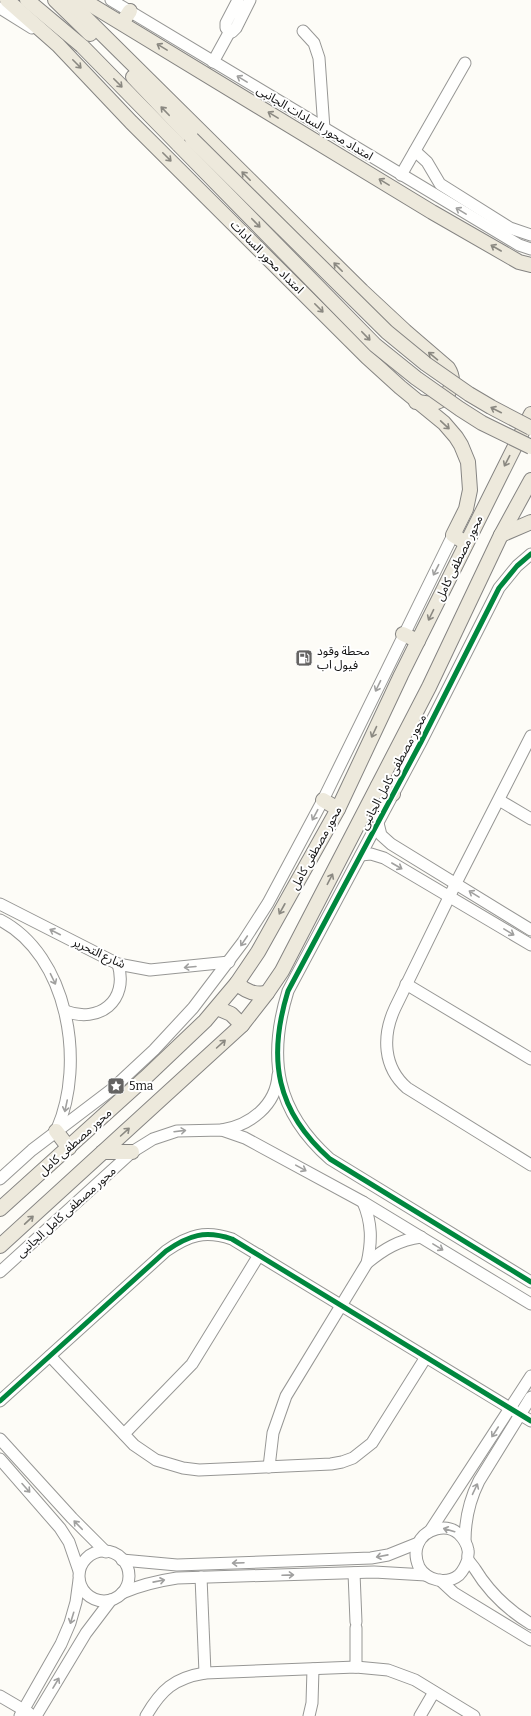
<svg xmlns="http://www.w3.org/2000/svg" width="531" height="1716" font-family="Bitter,'Noto Sans Arabic',serif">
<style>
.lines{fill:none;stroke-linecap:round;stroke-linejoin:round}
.minor-casing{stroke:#979795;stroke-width:13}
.major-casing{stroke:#858482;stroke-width:16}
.minor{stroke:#fffffe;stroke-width:11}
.major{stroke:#ede9dc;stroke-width:14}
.major-bridge-casing{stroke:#858482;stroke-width:16;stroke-linecap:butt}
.major-bridge{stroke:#ede9dc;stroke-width:14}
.cycleway-casing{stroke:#fff;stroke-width:8}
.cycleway{stroke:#00873e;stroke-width:5}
.oneway{stroke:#8a8881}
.oneway2{stroke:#a0a09f}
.labels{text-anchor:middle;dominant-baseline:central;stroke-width:4;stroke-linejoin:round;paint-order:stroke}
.street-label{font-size:12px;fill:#111;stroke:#fff}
.poi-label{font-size:12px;fill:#111;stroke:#fff;text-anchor:start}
</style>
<rect width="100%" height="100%" fill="#fdfcf7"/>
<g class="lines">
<g class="minor-casing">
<g id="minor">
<polyline points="111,0 519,245 531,249"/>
<polyline points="238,0 226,23 226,28 230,31 232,32 236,28 250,0"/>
<polyline points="0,8 32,28"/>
<polyline points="303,31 314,43 319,58 324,129"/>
<polyline points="213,62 230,31"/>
<polyline points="415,151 427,162 440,184 510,228 531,235"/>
<polyline points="401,175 465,63"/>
<path d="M531 554 517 566 499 588 421 742 288 991C267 1059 276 1111 330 1159L531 1282"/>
<path d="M531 736 456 883 395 1008C382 1036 383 1067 407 1088L531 1165"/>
<polyline points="499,800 531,819"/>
<polyline points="378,823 381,835 391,844 531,930"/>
<polyline points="361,855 371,854 384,858 531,945"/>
<polyline points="0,904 118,964 150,970 229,962"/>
<path d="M0 920C68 955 86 1063 57 1129"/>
<polyline points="406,984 531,1059"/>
<path d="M65 1011C99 1024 129 1001 118 964"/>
<path d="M222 1130C250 1125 276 1106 278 1075"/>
<polyline points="0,1179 32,1150 111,1090 154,1050 193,1008 243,942 268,903 323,800 453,535"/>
<path d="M367 1263C384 1249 399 1240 421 1237"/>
<polyline points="0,1272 132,1152 153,1139 177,1131 222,1130 245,1138 363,1202 531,1304"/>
<polyline points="50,1356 134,1445 156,1460 183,1468 199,1470 331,1464 342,1462 353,1458 372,1443 426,1357"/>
<path d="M0 1401 166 1251C189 1235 205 1230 232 1239L531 1421"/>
<polyline points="124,1434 192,1364 259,1255"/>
<polyline points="0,1439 72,1518 106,1552"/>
<polyline points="0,1459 60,1528 69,1542 79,1571"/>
<path d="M269 1467 273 1433 286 1396 367 1263C372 1241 372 1223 363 1202"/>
<polyline points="430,1531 531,1376"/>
<path d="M465 1541C465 1519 469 1501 479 1481L531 1397"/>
<circle cx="104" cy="1576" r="25"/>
<path d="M468 1559C466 1565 464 1570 459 1575 447 1585 427 1581 419 1567 416 1560 415 1551 418 1544 425 1528 447 1523 459 1534 463 1538 467 1544 468 1550 469 1553 467 1556 468 1559 469 1562 473 1566 475 1569 489 1592 508 1610 531 1624"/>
<polyline points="122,1560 177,1565 371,1558 388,1555 418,1543"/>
<polyline points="354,1573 356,1622"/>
<polyline points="201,1577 205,1673"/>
<polyline points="440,1580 454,1593 531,1640"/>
<path d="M122 1593C140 1585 157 1581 177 1578L374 1572 426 1575"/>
<polyline points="356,1628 356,1667"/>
<polyline points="0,1696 29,1713"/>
<polyline points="20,1716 61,1644 70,1623 76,1602 79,1580"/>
<polyline points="36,1716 86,1633 111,1600"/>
<path d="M146 1716C161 1690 174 1678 205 1673L356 1667 388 1670 415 1680 474 1716"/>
<polyline points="309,1716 312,1703 313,1669"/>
<polyline points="420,1716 434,1692"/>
</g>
</g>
<g class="major-casing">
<g id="major">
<polyline points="7,0 58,45 131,122 367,357 400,387 444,423 456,437 461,445 468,462 470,490 466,509 453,535 466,543"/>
<polyline points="27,0 82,46 179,145"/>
<polyline points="55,0 90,34"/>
<path d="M71 0 85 17 362 291 405 331 448 368C457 382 449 400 433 403 427 404 422 402 416 402"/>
<polyline points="83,0 432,212 519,262 531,265"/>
<polyline points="122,23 130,11"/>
<polyline points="133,77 192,139"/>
<polyline points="501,535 531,522"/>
<polyline points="403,634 418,641"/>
<polyline points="378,786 393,794"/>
<polyline points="323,800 338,809"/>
<path d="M237 983C246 992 255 995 267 993"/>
<polyline points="217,1008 231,1014 242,1025"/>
<polyline points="56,1131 69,1148"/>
<polyline points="103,1152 132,1152"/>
<polyline points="0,1209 145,1078 205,1021 237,983 258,952 338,809 401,675 531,414"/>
<polyline points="0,1246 242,1025 267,993 282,971 429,687 501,535 531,480"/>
</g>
</g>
<use href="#minor" class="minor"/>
<use href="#major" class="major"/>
<g class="major-bridge-casing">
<g id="major-bridge">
<polyline points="192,139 387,332 426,364 469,394 491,407 531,428"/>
<polyline points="179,145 375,345 416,378 460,409 482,423 531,447"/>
</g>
</g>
<use href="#major-bridge" class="major-bridge"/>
<g class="cycleway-casing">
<g id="cycleway">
<path d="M531 554 517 566 499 588 421 742 288 991C267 1059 276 1111 330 1159L531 1282"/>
<path d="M0 1401 166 1251C189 1235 205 1230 232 1239L531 1421"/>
</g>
</g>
<use href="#cycleway" class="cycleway"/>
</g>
<defs><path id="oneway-shaft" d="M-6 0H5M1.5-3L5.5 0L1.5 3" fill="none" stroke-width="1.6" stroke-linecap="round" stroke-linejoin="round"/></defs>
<g class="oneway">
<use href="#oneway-shaft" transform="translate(162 47) rotate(-149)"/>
<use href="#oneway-shaft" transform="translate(77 64) rotate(45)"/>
<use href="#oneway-shaft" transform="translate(118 83) rotate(45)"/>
<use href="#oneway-shaft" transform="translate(165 111) rotate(-134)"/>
<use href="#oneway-shaft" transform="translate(273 115) rotate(-149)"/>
<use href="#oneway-shaft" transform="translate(167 157) rotate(45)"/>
<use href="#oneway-shaft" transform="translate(246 176) rotate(-135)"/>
<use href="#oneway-shaft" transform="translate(384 182) rotate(-149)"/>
<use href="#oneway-shaft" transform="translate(256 223) rotate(46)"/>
<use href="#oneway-shaft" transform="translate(496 248) rotate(-150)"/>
<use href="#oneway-shaft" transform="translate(338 267) rotate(-135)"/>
<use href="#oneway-shaft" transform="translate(319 308) rotate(45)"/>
<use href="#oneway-shaft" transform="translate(366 336) rotate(46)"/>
<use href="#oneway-shaft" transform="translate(433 356) rotate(-140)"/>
<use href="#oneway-shaft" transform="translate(496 410) rotate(-153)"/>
<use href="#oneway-shaft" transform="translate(445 425) rotate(43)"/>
<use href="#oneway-shaft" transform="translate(507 461) rotate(117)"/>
<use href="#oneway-shaft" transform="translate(431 615) rotate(116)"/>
<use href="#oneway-shaft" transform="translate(374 732) rotate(115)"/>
<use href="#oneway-shaft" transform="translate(330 879) rotate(-63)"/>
<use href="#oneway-shaft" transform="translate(282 909) rotate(119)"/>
<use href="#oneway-shaft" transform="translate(221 1044) rotate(-42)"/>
<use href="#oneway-shaft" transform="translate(125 1132) rotate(-42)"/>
<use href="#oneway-shaft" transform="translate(29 1220) rotate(-43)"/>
</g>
<g class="oneway2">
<use href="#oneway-shaft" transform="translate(242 79) rotate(-149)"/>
<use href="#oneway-shaft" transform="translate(461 211) rotate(-149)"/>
<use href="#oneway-shaft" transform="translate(436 570) rotate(117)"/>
<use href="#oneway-shaft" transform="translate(378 686) rotate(116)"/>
<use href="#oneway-shaft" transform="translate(315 815) rotate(118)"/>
<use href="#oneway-shaft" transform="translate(397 866) rotate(30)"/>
<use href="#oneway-shaft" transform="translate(474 894) rotate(-148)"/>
<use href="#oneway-shaft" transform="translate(55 932) rotate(-153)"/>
<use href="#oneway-shaft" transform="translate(509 932) rotate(31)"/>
<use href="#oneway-shaft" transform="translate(244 941) rotate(124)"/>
<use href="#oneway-shaft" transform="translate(190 967) rotate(175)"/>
<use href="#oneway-shaft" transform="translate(53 979) rotate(64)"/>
<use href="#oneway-shaft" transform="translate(66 1106) rotate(102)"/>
<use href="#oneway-shaft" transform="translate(180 1131) rotate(-7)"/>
<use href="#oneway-shaft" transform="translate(301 1168) rotate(29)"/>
<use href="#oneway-shaft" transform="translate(438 1247) rotate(31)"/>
<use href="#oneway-shaft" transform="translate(495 1432) rotate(123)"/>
<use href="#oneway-shaft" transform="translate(26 1488) rotate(48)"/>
<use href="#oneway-shaft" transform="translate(475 1489) rotate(-65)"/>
<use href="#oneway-shaft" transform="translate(78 1525) rotate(-134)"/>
<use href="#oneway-shaft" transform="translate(449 1530) rotate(-164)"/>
<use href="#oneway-shaft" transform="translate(382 1556) rotate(169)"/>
<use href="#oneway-shaft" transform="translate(238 1563) rotate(178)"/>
<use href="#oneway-shaft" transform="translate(288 1575) rotate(-2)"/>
<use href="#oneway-shaft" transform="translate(159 1581) rotate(-11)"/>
<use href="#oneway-shaft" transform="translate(72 1618) rotate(107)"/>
<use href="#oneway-shaft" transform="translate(56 1683) rotate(-59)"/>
</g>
<defs>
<g id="fuel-square" transform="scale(0.9)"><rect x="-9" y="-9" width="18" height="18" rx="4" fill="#646362" stroke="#fff"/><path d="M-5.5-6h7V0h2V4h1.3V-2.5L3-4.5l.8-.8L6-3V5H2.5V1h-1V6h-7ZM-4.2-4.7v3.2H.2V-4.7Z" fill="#fff"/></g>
<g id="sight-square" transform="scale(0.9)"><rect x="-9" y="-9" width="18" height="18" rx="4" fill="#646362" stroke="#fff"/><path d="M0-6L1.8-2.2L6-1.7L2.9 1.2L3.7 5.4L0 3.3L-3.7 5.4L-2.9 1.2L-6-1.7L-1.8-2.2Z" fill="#fff"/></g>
</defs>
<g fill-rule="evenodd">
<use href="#fuel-square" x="304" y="658"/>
<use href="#sight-square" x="116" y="1086"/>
</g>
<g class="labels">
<g class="street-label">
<text transform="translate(315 123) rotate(31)">امتداد محور السادات الجانبى</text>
<text transform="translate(267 257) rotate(45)">امتداد محور السادات</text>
<text transform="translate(459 558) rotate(-64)">محور مصطفى كامل</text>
<text transform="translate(393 772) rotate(-62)">محور مصطفى كامل الجانبى</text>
<text transform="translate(316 848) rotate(-61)">محور مصطفى كامل</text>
<text transform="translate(99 953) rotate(25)">شارع التحرير</text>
<text transform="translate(75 1142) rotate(-42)">محور مصطفى كامل</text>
<text transform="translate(66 1212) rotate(-42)">محور مصطفى كامل الجانبى</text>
</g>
<g class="poi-label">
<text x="317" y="651">محطة وقود<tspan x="317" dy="14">فيول اب</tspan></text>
<text x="129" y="1086">5ma</text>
</g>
</g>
</svg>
